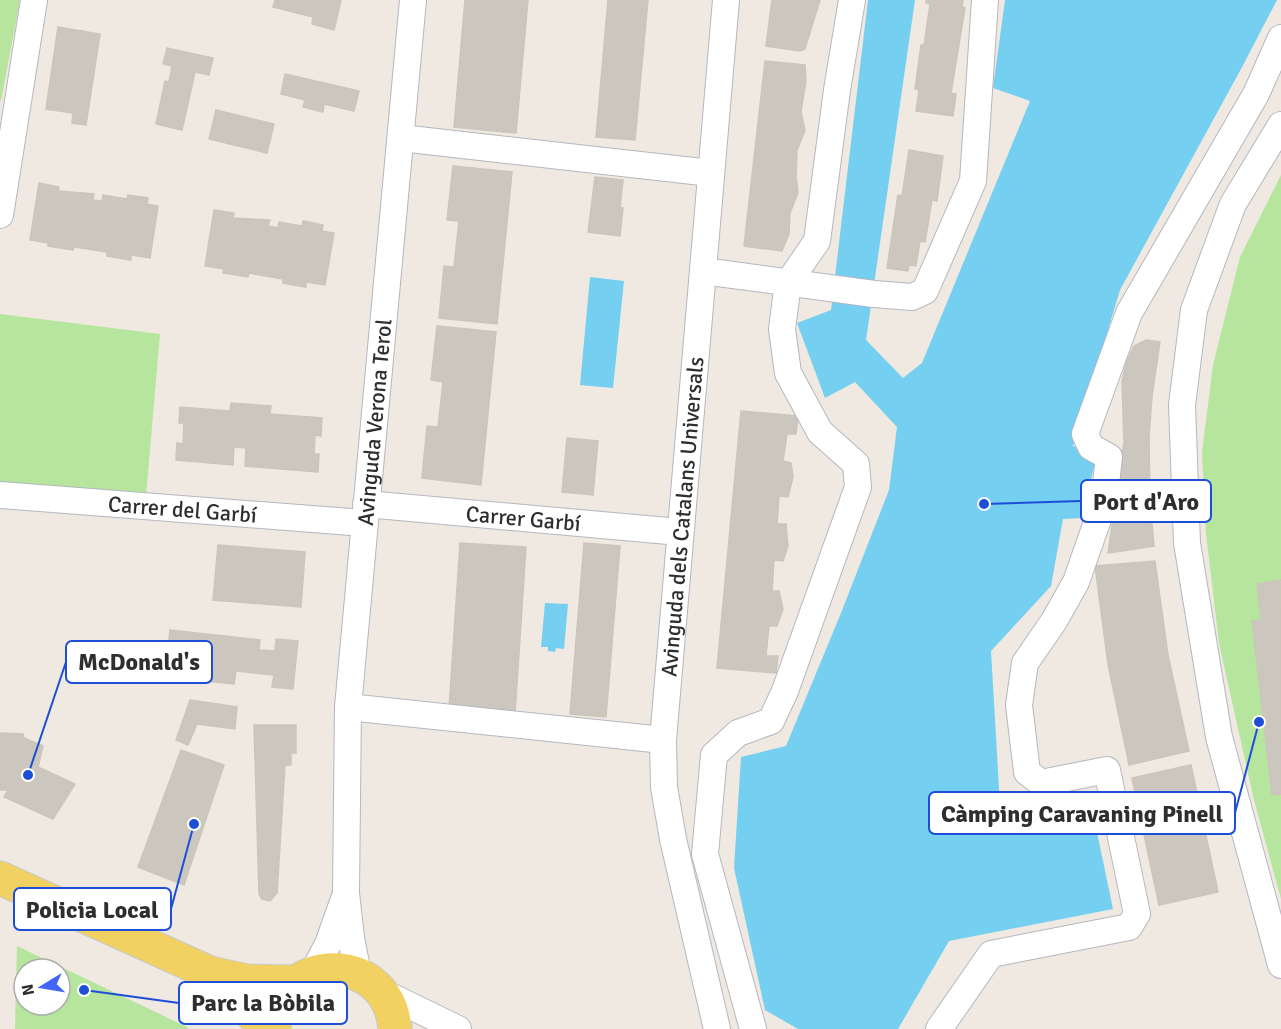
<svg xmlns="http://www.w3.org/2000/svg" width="1281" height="1029" font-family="Signika,sans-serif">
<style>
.green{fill:#b6e59e;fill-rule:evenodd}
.water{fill:#75cff0}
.building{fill:#cbc7bf;stroke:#cbc5ba;stroke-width:1.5}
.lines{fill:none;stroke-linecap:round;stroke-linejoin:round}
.minor-casing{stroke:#b4b7c1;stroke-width:28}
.major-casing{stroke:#c9c9c9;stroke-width:35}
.minor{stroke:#fff;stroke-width:26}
.major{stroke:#f2d163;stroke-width:33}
.labels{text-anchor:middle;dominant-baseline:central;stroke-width:5;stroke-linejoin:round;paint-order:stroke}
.street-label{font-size:22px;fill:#2e2e2e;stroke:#fff}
.leader{fill:none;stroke:#1d4ed8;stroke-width:2}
.callout-dot{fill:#1d4ed8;stroke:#fff;stroke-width:2}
.callout{fill:#fff;stroke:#1d4ed8;stroke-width:2}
.callout-label{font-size:24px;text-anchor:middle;font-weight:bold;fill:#2e2e2e}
</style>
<rect width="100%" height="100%" fill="#efe9e1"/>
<g class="green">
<polygon points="0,0 20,0 1,101 0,101"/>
<polygon points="1281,175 1281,899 1254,800 1219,643 1206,534 1202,453 1213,365 1240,257"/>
<polygon points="0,314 160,334 146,496 0,484"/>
<path d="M17 946 187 1027 189 1029H15ZM24 969H60V1005H24Z"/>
</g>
<g class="water">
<polygon points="868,0 915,0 866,340 903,378 922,363 1030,101 993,88 1005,0 1277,0 1241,69 1120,290 1073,446 1097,454 1082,518 1063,519 1051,586 991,651 1000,805 1089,794 1113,909 949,941 898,1029 798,1029 765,1010 734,868 741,757 786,746 841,613 889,490 897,427 855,382 825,398 797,323 831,310"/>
<polygon points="590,277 624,281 613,388 580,385"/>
<polygon points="545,603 568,604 564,649 556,648 555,652 548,651 548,647 541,647"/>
</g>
<g class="building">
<polygon points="275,0 341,0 334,30 312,24 313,17 273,7"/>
<polygon points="465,0 528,0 516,133 454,127"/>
<polygon points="608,0 648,0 635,140 596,137"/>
<polygon points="772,0 820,0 805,49 800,51 766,46"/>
<polygon points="926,0 963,0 962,7 965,8 951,93 956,94 953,116 916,111 919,90 915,89 921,45 924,45 930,4 926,3"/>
<polygon points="58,27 100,34 86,125 72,123 73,113 46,109"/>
<polygon points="167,48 213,58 209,75 195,72 182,130 156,124 165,81 169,82 172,66 163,64"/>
<polygon points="765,61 805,65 806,81 801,111 805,131 797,150 796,176 798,193 790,213 789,234 782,251 744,246"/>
<polygon points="285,74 359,91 354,111 324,104 323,112 303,107 305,100 281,94"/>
<polygon points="216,110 274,124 267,153 209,139"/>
<polygon points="909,150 943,156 937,201 932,200 925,242 920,241 916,266 909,265 908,271 887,268 898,195 902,196"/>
<polygon points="453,166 512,172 497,324 439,318 444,266 454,267 459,221 447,220"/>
<polygon points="595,177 623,180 620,208 623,208 620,236 588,232"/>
<polygon points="39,183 59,187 58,191 94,194 93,200 102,201 103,195 127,199 128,195 148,198 147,204 158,206 150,258 131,255 131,260 107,256 107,252 74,247 73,250 48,246 48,243 30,240"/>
<polygon points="214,210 234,213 233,218 270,220 268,226 278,228 279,222 302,226 303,221 323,225 322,231 334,233 325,285 306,282 306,287 283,283 283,279 249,273 248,277 223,273 224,269 205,266"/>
<polygon points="437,326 496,332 481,485 422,478 427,426 438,427 443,382 431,380"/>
<polygon points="1146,340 1160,342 1152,396 1149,437 1150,502 1154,546 1108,553 1124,442 1122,381 1126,363 1134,346"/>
<polygon points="231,403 271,406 270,414 322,418 321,436 315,435 314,454 319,454 318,472 245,466 246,448 234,447 233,465 176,460 177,443 183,444 184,423 179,423 180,407 230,411"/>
<polygon points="741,411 798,416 796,434 787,434 783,461 791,463 793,477 788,497 779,496 777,524 786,524 788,546 783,561 774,560 772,591 779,591 783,609 777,626 769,626 766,656 778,656 776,673 717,668"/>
<polygon points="567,438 598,441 593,495 562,492"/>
<polygon points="460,543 526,547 515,714 449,709"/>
<polygon points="584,543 620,546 606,717 570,714"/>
<polygon points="218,545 305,552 301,607 213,600"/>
<polygon points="1155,561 1168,655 1189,751 1129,765 1108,664 1095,566"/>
<polygon points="1280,580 1281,794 1272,795 1252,621 1261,620 1257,584"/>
<polygon points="170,630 260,640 259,650 275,651 276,639 298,641 293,689 272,687 274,675 236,671 234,684 165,677"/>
<polygon points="190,700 237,707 235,729 197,724 188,745 176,740"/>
<polygon points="254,725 296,725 296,753 291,753 291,765 285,765 277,893 270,901 262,899 259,894"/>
<polygon points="0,733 23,734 24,738 43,746 38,767 75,784 53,819 4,797 8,790 0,790"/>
<polygon points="181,750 224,765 184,885 138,867"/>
<polygon points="1191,765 1218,892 1159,905 1132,778"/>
</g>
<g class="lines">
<g class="minor-casing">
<g id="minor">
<polyline points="1281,125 1233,204 1194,310 1182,405 1187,543 1219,737 1281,965"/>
<polyline points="401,138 711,173"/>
<polyline points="0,215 34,0"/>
<polyline points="703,271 874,294 912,297 925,291 973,181 985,0"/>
<path id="s1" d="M0 495 364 523"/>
<path id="s2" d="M366 504 680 532"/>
<polyline points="348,707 663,740"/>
<polyline points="313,973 328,944 344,899"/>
<path id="s3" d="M358 974 351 938 346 893 348 707 413 0"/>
<polyline points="382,992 458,1029"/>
<path id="s4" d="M717 1029 673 839 664 787 663 740 726 0"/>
<polyline points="753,1029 705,854 714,755 738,733 771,721 785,691 858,487 856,464 820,432 788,373 782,329 788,283 817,241 837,90 852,0"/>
<polyline points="939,1029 991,954 1129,927 1137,914 1107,770 1041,783 1027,772 1019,705 1025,663 1054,621 1076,582 1104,502 1109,457 1091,447 1085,434 1129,313 1256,94 1281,38"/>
</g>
</g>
<g class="major-casing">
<g id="major">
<polyline points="0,878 210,973 247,981 297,982"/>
<polyline points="210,973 267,1029"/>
<path d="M274 1029C278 950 389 950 395 1029"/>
</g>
</g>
<use href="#minor" class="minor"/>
<use href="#major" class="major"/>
</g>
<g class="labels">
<g class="street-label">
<text stroke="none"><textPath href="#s3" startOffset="554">Avinguda Verona Terol</textPath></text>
<text stroke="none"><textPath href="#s1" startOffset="183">Carrer del Garbí</textPath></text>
<text stroke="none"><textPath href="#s4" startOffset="519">Avinguda dels Catalans Universals</textPath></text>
<text stroke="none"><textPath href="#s2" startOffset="158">Carrer Garbí</textPath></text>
</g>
</g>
<path class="leader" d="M984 504L1081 501M28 775L66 662M1259 722L1235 813M194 824L171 909M84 990L179 1003"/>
<g class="callout-dot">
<circle cx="984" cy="504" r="6"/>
<circle cx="28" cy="775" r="6"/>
<circle cx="1259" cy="722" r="6"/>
<circle cx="194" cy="824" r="6"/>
<circle cx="84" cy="990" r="6"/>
</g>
<g class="callout">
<rect x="1081" y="480" width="130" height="42" rx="6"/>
<rect x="66" y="641" width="146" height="42" rx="6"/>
<rect x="929" y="792" width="306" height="42" rx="6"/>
<rect x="14" y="888" width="157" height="42" rx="6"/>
<rect x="179" y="982" width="168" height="42" rx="6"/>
</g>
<g class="callout-label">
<text x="1146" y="510">Port d'Aro</text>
<text x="139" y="670">McDonald's</text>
<text x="1082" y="822">Càmping Caravaning Pinell</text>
<text x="92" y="918">Policia Local</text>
<text x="263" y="1011">Parc la Bòbila</text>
</g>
<g transform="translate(42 987) rotate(259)"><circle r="28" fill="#ffffff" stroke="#ababab" stroke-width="1.5"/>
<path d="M0-4.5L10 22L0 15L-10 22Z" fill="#4264fb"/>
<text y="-9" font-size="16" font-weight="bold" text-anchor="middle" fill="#2e2e2e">N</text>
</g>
</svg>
